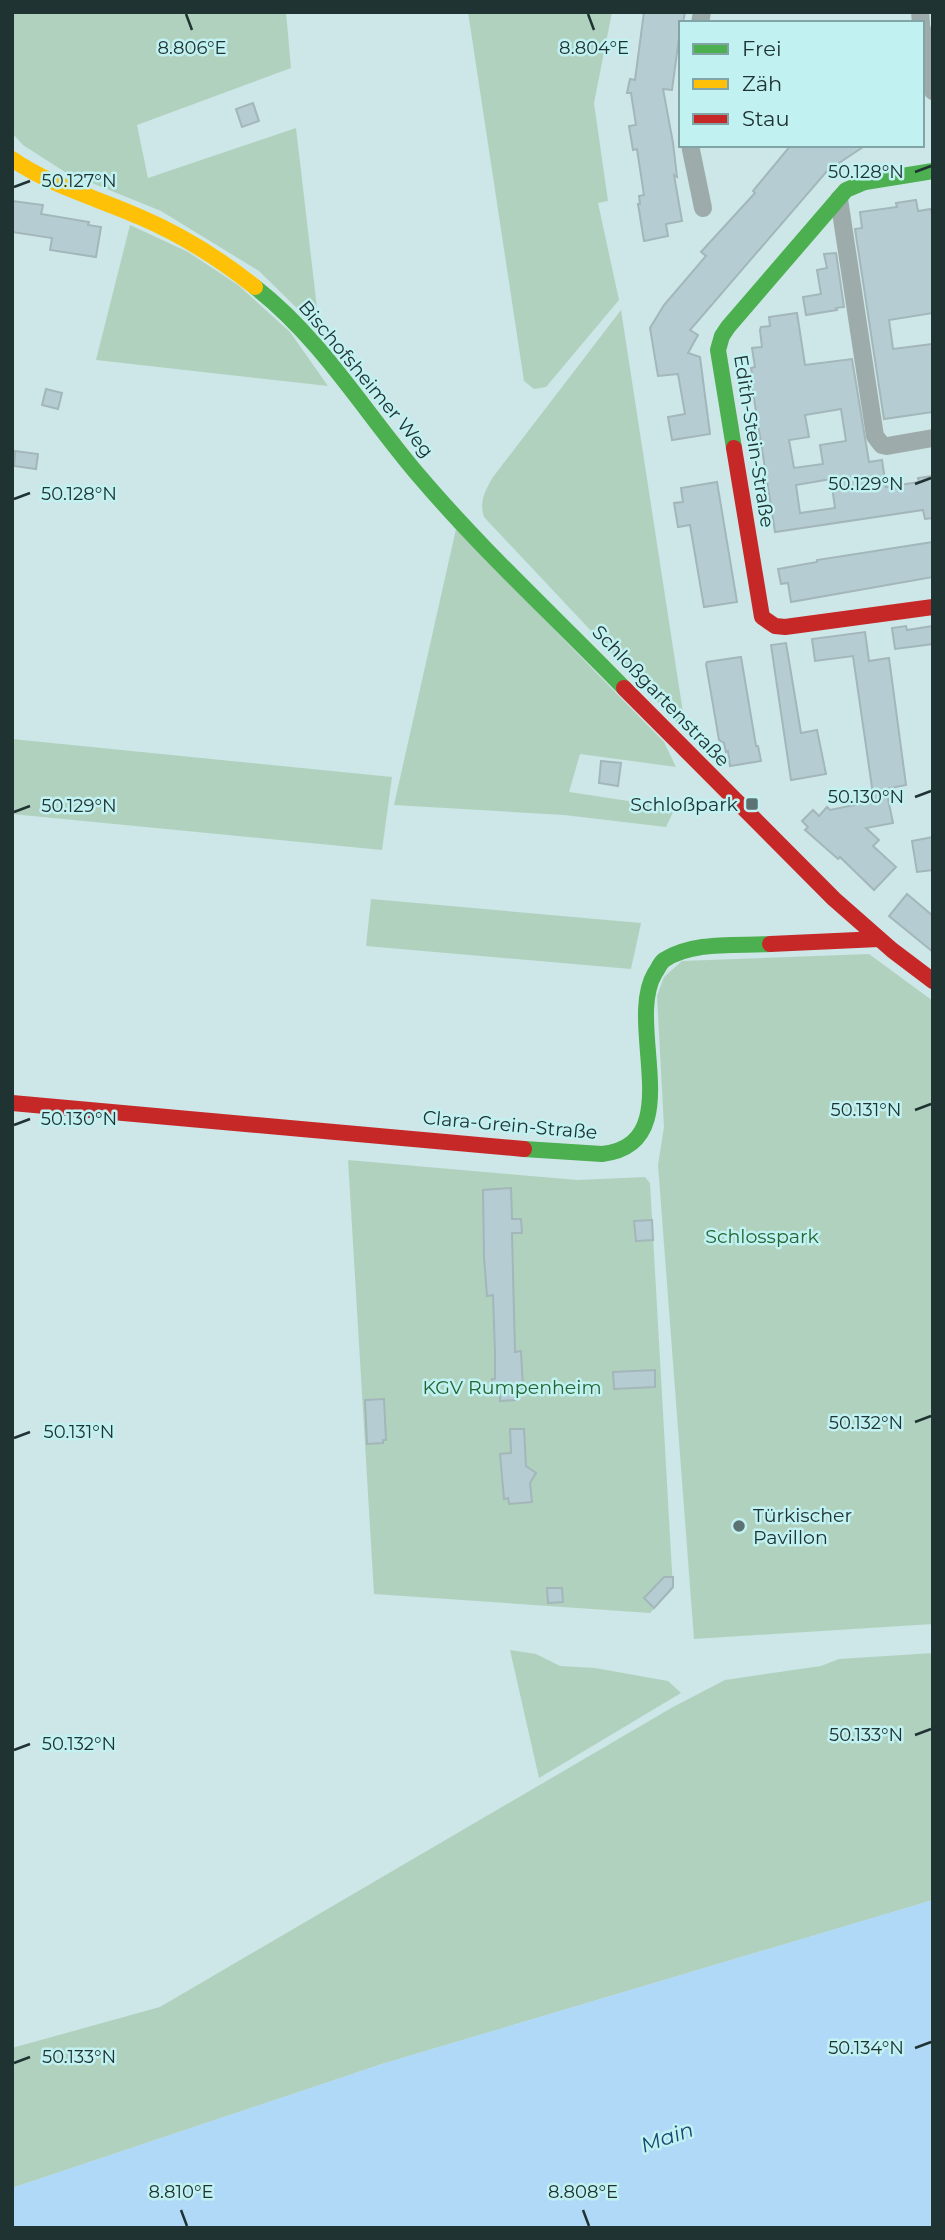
<svg xmlns="http://www.w3.org/2000/svg" width="945" height="2240" font-family="Montserrat,sans-serif">
<style>
.green{fill:#b1d1bf}
.water{fill:#b0d9f7}
.building{fill:#b5cdd2;stroke:#a3b6b9;stroke-width:2;fill-rule:evenodd}
.lines{fill:none;stroke-linecap:round;stroke-linejoin:round}
.street{stroke:#9dacaa;stroke-width:18}
.fast{stroke:#4caf50;stroke-width:16}
.slow{stroke:#ffc107;stroke-width:16}
.jam{stroke:#c62828;stroke-width:16}
.ticks{fill:none;stroke:#203333;stroke-width:2.5}
.poi-dot{fill:#5d7272;stroke:#c2f1f2;stroke-width:2.5}
.labels{text-anchor:middle;dominant-baseline:central;stroke-width:5;stroke-linejoin:round;paint-order:stroke}
.street-label{font-size:19px;fill:#203333;stroke:#c2f1f2}
.poi-label{font-size:19px;fill:#203333;stroke:#c2f1f2;text-anchor:end}
.park-label{font-size:19px;fill:#216733;stroke:#c2f1f2}
.water-label{font-size:21px;font-style:italic;fill:#144971;stroke:#c2f1f2}
.ticks-label{font-size:18px;text-anchor:middle;fill:#203333;stroke:#c2f1f2;stroke-width:5;stroke-linejoin:round;paint-order:stroke}
</style>
<rect width="100%" height="100%" fill="#cde6e7"/>
<g class="green">
<polygon points="12,12 286,12 291,68 137,125 148,178 296,128 319,325 309,320 259,271 161,211 65,172 23,145 12,133"/>
<polygon points="468,12 612,12 594,103 608,201 598,203 619,300 546,387 534,389 524,381"/>
<polygon points="130,225 188,252 238,285 290,332 328,386 96,360"/>
<path d="M621 310 686 732 484 517C479 501 485 491 493 477Z"/>
<polygon points="456,529 664,742 676,767 580,754 569,792 675,808 666,827 564,815 394,805"/>
<polygon points="12,739 392,777 382,850 12,814"/>
<polygon points="371,899 641,923 631,969 366,946"/>
<polygon points="869,954 933,1001 933,1624 694,1639 658,1165 664,1127 657,996 664,977 682,961"/>
<polygon points="348,1160 577,1180 645,1177 650,1183 673,1589 650,1613 374,1594"/>
<polygon points="510,1650 536,1654 560,1666 595,1668 668,1681 681,1693 539,1778"/>
<polygon points="933,1653 933,1900 382,2064 12,2188 12,2048 160,2007 673,1707 725,1680 821,1666 839,1659"/>
</g>
<polygon class="water" points="933,1900 933,2228 12,2228 12,2188 382,2064"/>
<g class="building">
<polygon points="644,12 685,12 683,23 681,23 672,90 663,89 673,143 677,177 674,175 682,221 666,224 668,236 644,241 638,204 640,204 639,196 644,195 637,149 633,150 629,126 636,125 631,93 627,93 630,79 635,80"/>
<polygon points="253,103 259,121 242,127 236,109"/>
<polygon points="791,145 866,145 827,171 690,330 698,335 688,353 700,357 710,434 672,440 668,417 685,414 678,374 658,376 650,328 664,305 706,256 701,252 755,193 753,191"/>
<polygon points="916,200 918,211 931,209 933,220 933,313 889,320 893,349 933,344 933,412 884,419 855,229 862,228 860,212 897,207 896,203"/>
<polygon points="12,201 43,205 41,214 89,222 88,225 101,227 96,257 50,250 52,238 12,232"/>
<polygon points="836,253 844,307 836,308 837,310 806,315 803,297 821,294 817,270 827,268 824,254"/>
<path d="M797 313 805 365 852 359 869 462 882 460 886 487 919 482 918 478 933 476V518L925 519 923 510 775 532 751 379 753 378 751 368 755 367 752 348 762 347 760 330 761 327 770 326 769 317ZM841 409 846 441 820 445 823 464 794 468 789 440 809 437 805 415ZM831 479 835 508 800 513 796 485Z"/>
<polygon points="46,389 62,393 58,409 42,405"/>
<polygon points="15,451 38,454 36,469 14,466"/>
<polygon points="717,482 737,602 704,607 690,525 678,527 674,503 683,502 681,488"/>
<polygon points="933,542 933,577 791,602 788,583 781,584 778,569 817,562 817,560"/>
<polygon points="906,626 907,630 933,626 933,644 895,649 892,628"/>
<polygon points="865,632 869,661 889,658 906,785 886,789 893,823 866,828 879,840 873,846 896,867 874,890 840,857 838,859 805,830 808,827 802,821 813,810 819,816 827,807 830,810 874,801 853,656 815,661 812,639"/>
<polygon points="786,643 801,733 817,730 826,774 791,780 771,645"/>
<polygon points="741,657 756,746 758,746 761,761 730,766 728,751 726,752 724,743 719,740 706,664 707,662"/>
<polygon points="601,761 621,763 618,786 599,783"/>
<polygon points="933,837 933,870 917,872 912,841"/>
<polygon points="907,894 933,916 933,952 889,916"/>
<polygon points="511,1188 512,1219 521,1219 522,1233 512,1233 515,1352 521,1351 523,1388 520,1388 521,1395 516,1396 516,1400 500,1401 500,1394 493,1395 492,1379 495,1379 495,1353 493,1295 487,1296 484,1257 483,1190"/>
<polygon points="652,1220 653,1240 636,1241 634,1221"/>
<polygon points="655,1370 655,1387 614,1389 613,1372"/>
<polygon points="384,1399 386,1440 383,1440 383,1443 367,1444 365,1400"/>
<polygon points="510,1429 524,1429 526,1466 536,1473 530,1483 532,1502 509,1504 508,1498 504,1499 500,1454 511,1453"/>
<polygon points="664,1577 673,1577 673,1587 654,1608 644,1598"/>
<polygon points="547,1588 562,1588 563,1602 548,1603"/>
</g>
<g class="lines">
<g class="street">
<polyline points="920,12 921,23"/>
<polyline points="700,23 702,12"/>
<polyline points="922,29 933,91"/>
<polyline points="690,145 703,208"/>
<polyline points="839,199 875,436 882,445 887,446 933,438"/>
</g>
<g class="fast">
<path d="M255 287C322 339 365 413 420 477 483 551 556 618 624 688"/>
<polyline points="734,448 718,350 722,336 728,327 846,190 865,182 933,171"/>
<path d="M524 1149 602 1154C690 1144 624 1024 655 973 658 969 660 963 664 960 693 941 736 946 770 944"/>
</g>
<path class="slow" d="M12 159C51 186 97 198 140 217 182 235 220 259 255 287"/>
<g class="jam">
<polyline points="734,448 762,617 775,626 785,627 933,607"/>
<polyline points="624,688 834,899 892,950 933,981"/>
<polyline points="770,944 879,939"/>
<polyline points="12,1103 524,1149"/>
</g>
</g>
<path class="ticks" d="M186 14 192 30M588 14 594 30M915 172 931 166M14 187 30 181M915 484 931 478M14 499 30 493M915 797 931 791M14 812 30 806M915 1110 931 1104M14 1125 30 1119M915 1422 931 1416M14 1438 30 1432M915 1735 931 1729M14 1750 30 1744M915 2048 931 2042M14 2063 30 2057M181 2210 187 2226M583 2210 589 2226"/>
<g class="poi-dot">
<rect x="745" y="797" width="14" height="14" rx="3.5"/>
<circle cx="739" cy="1526" r="7"/>
</g>
<g class="labels">
<g class="street-label">
<text transform="translate(366 379) rotate(50)">Bischofsheimer Weg</text>
<text transform="translate(754 441) rotate(81)">Edith-Stein-Straße</text>
<text transform="translate(661 696) rotate(46)">Schloßgartenstraße</text>
<text transform="translate(510 1125) rotate(5)">Clara-Grein-Straße</text>
</g>
<g class="poi-label">
<text x="738" y="804">Schloßpark</text>
<text x="753" y="1515" text-anchor="start">Türkischer<tspan x="753" dy="22">Pavillon</tspan></text>
</g>
<g class="park-label">
<text x="762" y="1236">Schlosspark</text>
<text x="512" y="1387">KGV Rumpenheim</text>
</g>
<g class="water-label">
<text transform="translate(667 2137) rotate(-19)">Main</text>
</g>
</g>
<g class="ticks-label">
<text x="594" y="54">8.804°E</text>
<text x="192" y="54">8.806°E</text>
<text x="866" y="178">50.128°N</text>
<text x="79" y="187">50.127°N</text>
<text x="866" y="490">50.129°N</text>
<text x="79" y="500">50.128°N</text>
<text x="866" y="803">50.130°N</text>
<text x="79" y="812">50.129°N</text>
<text x="866" y="1116">50.131°N</text>
<text x="79" y="1125">50.130°N</text>
<text x="866" y="1429">50.132°N</text>
<text x="79" y="1438">50.131°N</text>
<text x="866" y="1741">50.133°N</text>
<text x="79" y="1750">50.132°N</text>
<text x="866" y="2054">50.134°N</text>
<text x="79" y="2063">50.133°N</text>
<text x="181" y="2198">8.810°E</text>
<text x="583" y="2198">8.808°E</text>
</g>
<rect width="945" height="2240" fill="none" stroke="#203333" stroke-width="28"/>
<rect x="679" y="21" width="245" height="126" fill="#c2f1f2" stroke="#81a5a6" stroke-width="2"/>
<rect x="693" y="44" width="35" height="10" fill="#4caf50" stroke="#81a5a6" stroke-width="2"/>
<text x="742" y="56" font-size="21" fill="#203333">Frei</text>
<rect x="693" y="79" width="35" height="10" fill="#ffc107" stroke="#81a5a6" stroke-width="2"/>
<text x="742" y="91" font-size="21" fill="#203333">Zäh</text>
<rect x="693" y="114" width="35" height="10" fill="#c62828" stroke="#81a5a6" stroke-width="2"/>
<text x="742" y="126" font-size="21" fill="#203333">Stau</text>
</svg>
